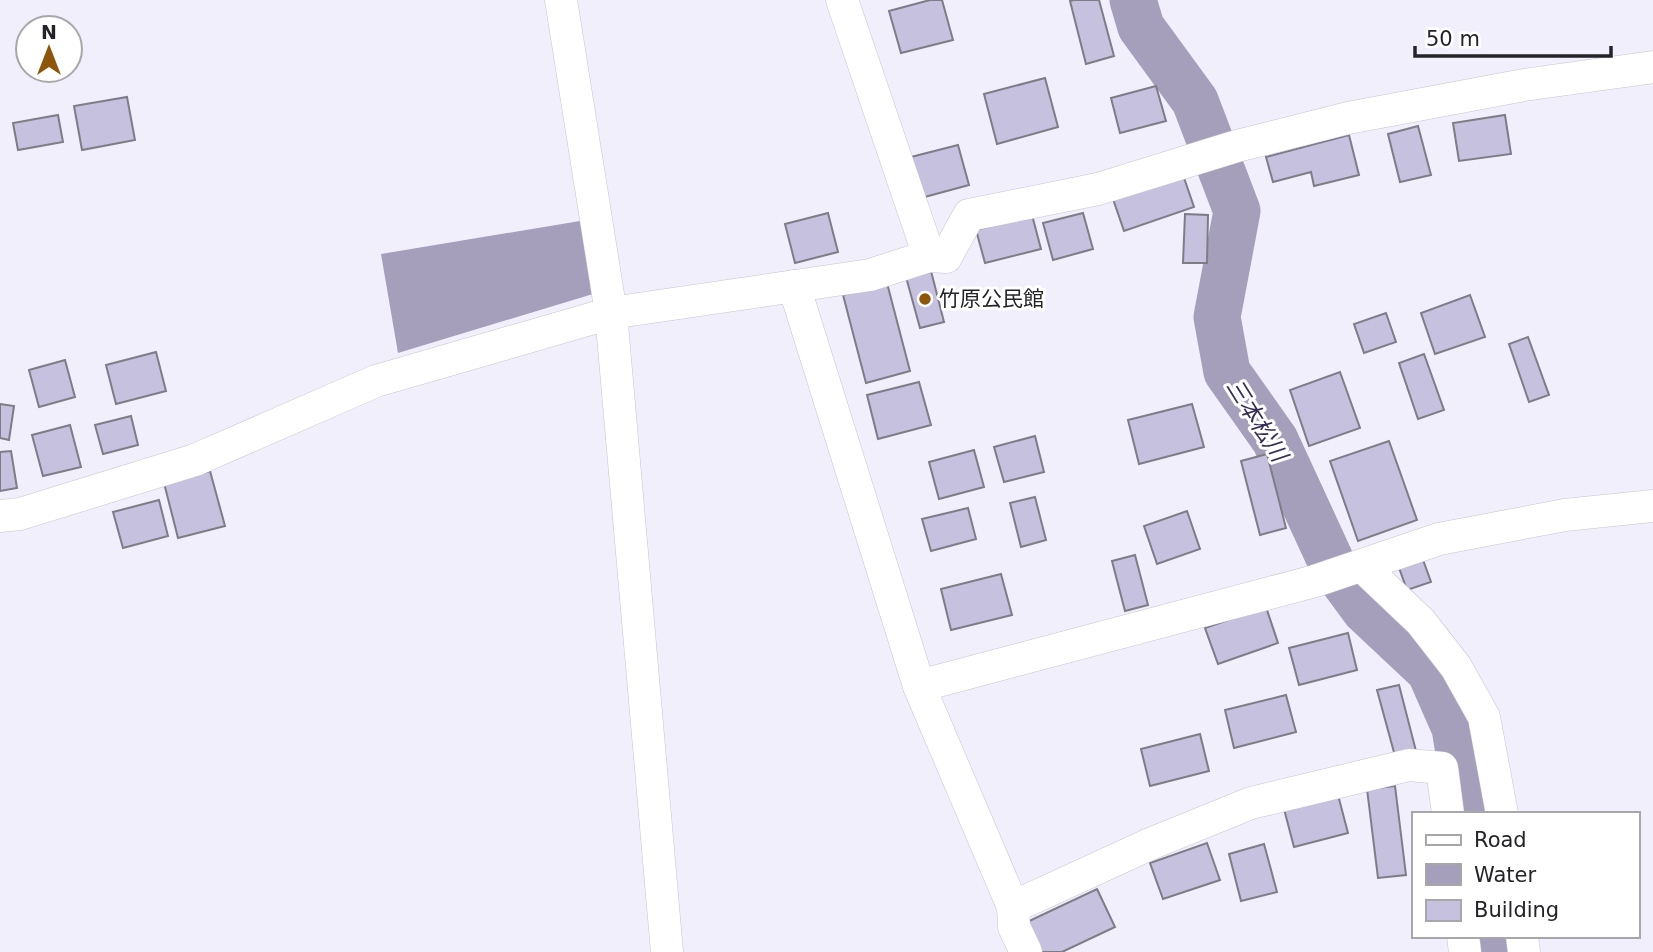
<svg xmlns="http://www.w3.org/2000/svg" width="1653" height="952" font-family="'DejaVu Sans','Noto Sans JP',sans-serif">
<style>
.water{fill:#a59fbc}
.lines{fill:none;stroke-linecap:round;stroke-linejoin:round}
.river{stroke:#a59fbc;stroke-width:47}
.building{fill:#c6c1de;stroke:#7e7c87;stroke-width:2}
.minor-casing{stroke:#c6c4d0;stroke-width:33}
.minor{stroke:#fff;stroke-width:32}
.poi-dot{fill:#8d560a;stroke:#fff;stroke-width:2.5}
.labels{text-anchor:middle;dominant-baseline:central;stroke-width:6;stroke-linejoin:round;paint-order:stroke}
.poi-label{font-size:21px;fill:#242328;stroke:#fff;text-anchor:start}
.water-label{font-size:23px;font-style:italic;fill:#362c54;stroke:#fff}
</style>
<rect width="100%" height="100%" fill="#f2effc"/>
<polygon class="water" points="580,221 593,294 398,353 381,254"/>
<g class="lines">
<g class="river">
<polyline points="1133,0 1141,27 1195,101 1237,211 1217,317 1227,372 1275,440 1334,568 1365,610 1430,671 1455,728 1469,814"/>
<polyline points="1489,936 1491,952"/>
</g>
</g>
<g class="building">
<polygon points="930,0 942,0 953,40 901,53 889,11"/>
<polygon points="1074,0 1099,0 1114,56 1086,64 1070,1"/>
<polygon points="1045,78 1058,127 997,144 984,94"/>
<polygon points="1156,86 1166,121 1120,133 1111,98"/>
<polygon points="127,97 135,140 82,150 74,106"/>
<polygon points="58,115 63,142 18,150 13,123"/>
<polygon points="1505,115 1511,154 1459,161 1453,123"/>
<polygon points="1418,126 1431,175 1400,182 1388,134"/>
<polygon points="1349,135 1359,175 1314,186 1311,172 1273,182 1266,157"/>
<polygon points="958,145 969,185 921,198 911,157"/>
<polygon points="1182,172 1194,207 1124,231 1112,196"/>
<polygon points="828,213 838,252 795,263 785,224"/>
<polygon points="1083,213 1093,249 1053,260 1043,223"/>
<polygon points="1185,214 1208,215 1207,263 1183,263"/>
<polygon points="1032,215 1041,249 985,263 976,230"/>
<polygon points="931,271 944,322 920,328 906,277"/>
<polygon points="887,283 910,371 866,383 843,295"/>
<polygon points="1470,295 1485,337 1435,354 1421,313"/>
<polygon points="1386,313 1396,342 1364,353 1354,324"/>
<polygon points="1528,337 1549,395 1529,402 1509,344"/>
<polygon points="156,352 166,391 116,404 106,365"/>
<polygon points="1424,354 1444,410 1418,419 1399,363"/>
<polygon points="65,360 75,397 39,407 29,370"/>
<polygon points="1340,372 1360,428 1309,446 1290,390"/>
<polygon points="919,382 931,425 878,439 867,395"/>
<polygon points="0,404 14,406 9,440 0,438"/>
<polygon points="1192,404 1204,447 1139,464 1128,420"/>
<polygon points="131,416 138,445 103,454 95,425"/>
<polygon points="70,425 81,467 43,476 32,435"/>
<polygon points="1035,436 1044,472 1004,482 994,447"/>
<polygon points="1389,441 1417,520 1358,541 1330,461"/>
<polygon points="974,450 984,487 939,499 929,462"/>
<polygon points="11,451 17,488 0,491 0,452"/>
<polygon points="1267,454 1286,528 1260,535 1241,461"/>
<polygon points="210,471 225,526 178,538 164,483"/>
<polygon points="1035,497 1046,540 1021,547 1010,503"/>
<polygon points="159,500 168,536 123,548 113,512"/>
<polygon points="968,508 976,539 931,551 922,519"/>
<polygon points="1187,511 1200,549 1157,564 1144,526"/>
<polygon points="1135,555 1148,605 1125,611 1112,561"/>
<polygon points="1422,557 1431,582 1407,590 1398,565"/>
<polygon points="1001,574 1012,615 951,630 941,589"/>
<polygon points="1266,607 1278,643 1218,664 1205,628"/>
<polygon points="1348,633 1357,670 1299,685 1289,648"/>
<polygon points="1399,685 1416,751 1395,756 1377,690"/>
<polygon points="1286,695 1296,732 1234,748 1225,710"/>
<polygon points="1200,734 1209,771 1150,786 1141,749"/>
<polygon points="1395,786 1406,875 1378,878 1367,789"/>
<polygon points="1338,795 1348,833 1294,847 1284,809"/>
<polygon points="1207,843 1220,880 1163,899 1150,863"/>
<polygon points="1264,844 1277,892 1241,901 1229,854"/>
<polygon points="1097,889 1115,927 1062,952 1041,952 1027,922"/>
</g>
<g class="lines">
<g class="minor-casing">
<g id="minor">
<polyline points="561,0 611,313 667,952"/>
<polyline points="842,0 929,256"/>
<polyline points="794,286 919,686 1013,907 1014,927 1026,952"/>
<polyline points="0,516 20,514 195,460 376,381 611,313 870,275 929,256 946,257 969,215 1098,189 1237,146 1348,118 1524,85 1653,67"/>
<polyline points="1362,566 1421,622 1456,667 1484,717 1502,814"/>
<polyline points="919,686 1315,581 1439,539 1565,515 1653,506"/>
<polyline points="1013,907 1150,844 1251,803 1409,765 1442,768 1448,814"/>
<polyline points="1463,936 1465,952"/>
<polyline points="1522,936 1524,952"/>
</g>
</g>
<use href="#minor" class="minor"/>
</g>
<circle class="poi-dot" cx="925" cy="299" r="7"/>
<g class="labels">
<g class="poi-label">
<text x="939" y="299">竹原公民館</text>
</g>
<g class="water-label">
<text transform="translate(1257 420) rotate(58)">三本松川</text>
</g>
</g>
<rect x="1412" y="812" width="228" height="126" fill="#ffffff" stroke="#a7a7a9" stroke-width="2"/>
<rect x="1426" y="835" width="35" height="10" fill="#ffffff" stroke="#a7a7a9" stroke-width="2"/>
<text x="1474" y="847" font-size="21" fill="#242328">Road</text>
<rect x="1426" y="864" width="35" height="21" fill="#a59fbc" stroke="#a7a7a9" stroke-width="2"/>
<text x="1474" y="882" font-size="21" fill="#242328">Water</text>
<rect x="1426" y="900" width="35" height="21" fill="#c6c1de" stroke="#a7a7a9" stroke-width="2"/>
<text x="1474" y="917" font-size="21" fill="#242328">Building</text>
<g transform="translate(49 49)"><circle r="33" fill="#ffffff" stroke="#a7a7a9" stroke-width="2"/>
<path d="M0-5L12 26L0 18L-12 26Z" fill="#8d560a"/>
<text y="-10" font-size="19" font-weight="bold" text-anchor="middle" fill="#242328">N</text>
</g>
<path d="M1415 46v10h196v-10" fill="none" stroke="#242328" stroke-width="3.5"/>
<text x="1426" y="46" font-size="21" fill="#242328" stroke="#ffffff" stroke-width="5" paint-order="stroke">50 m</text>
</svg>
